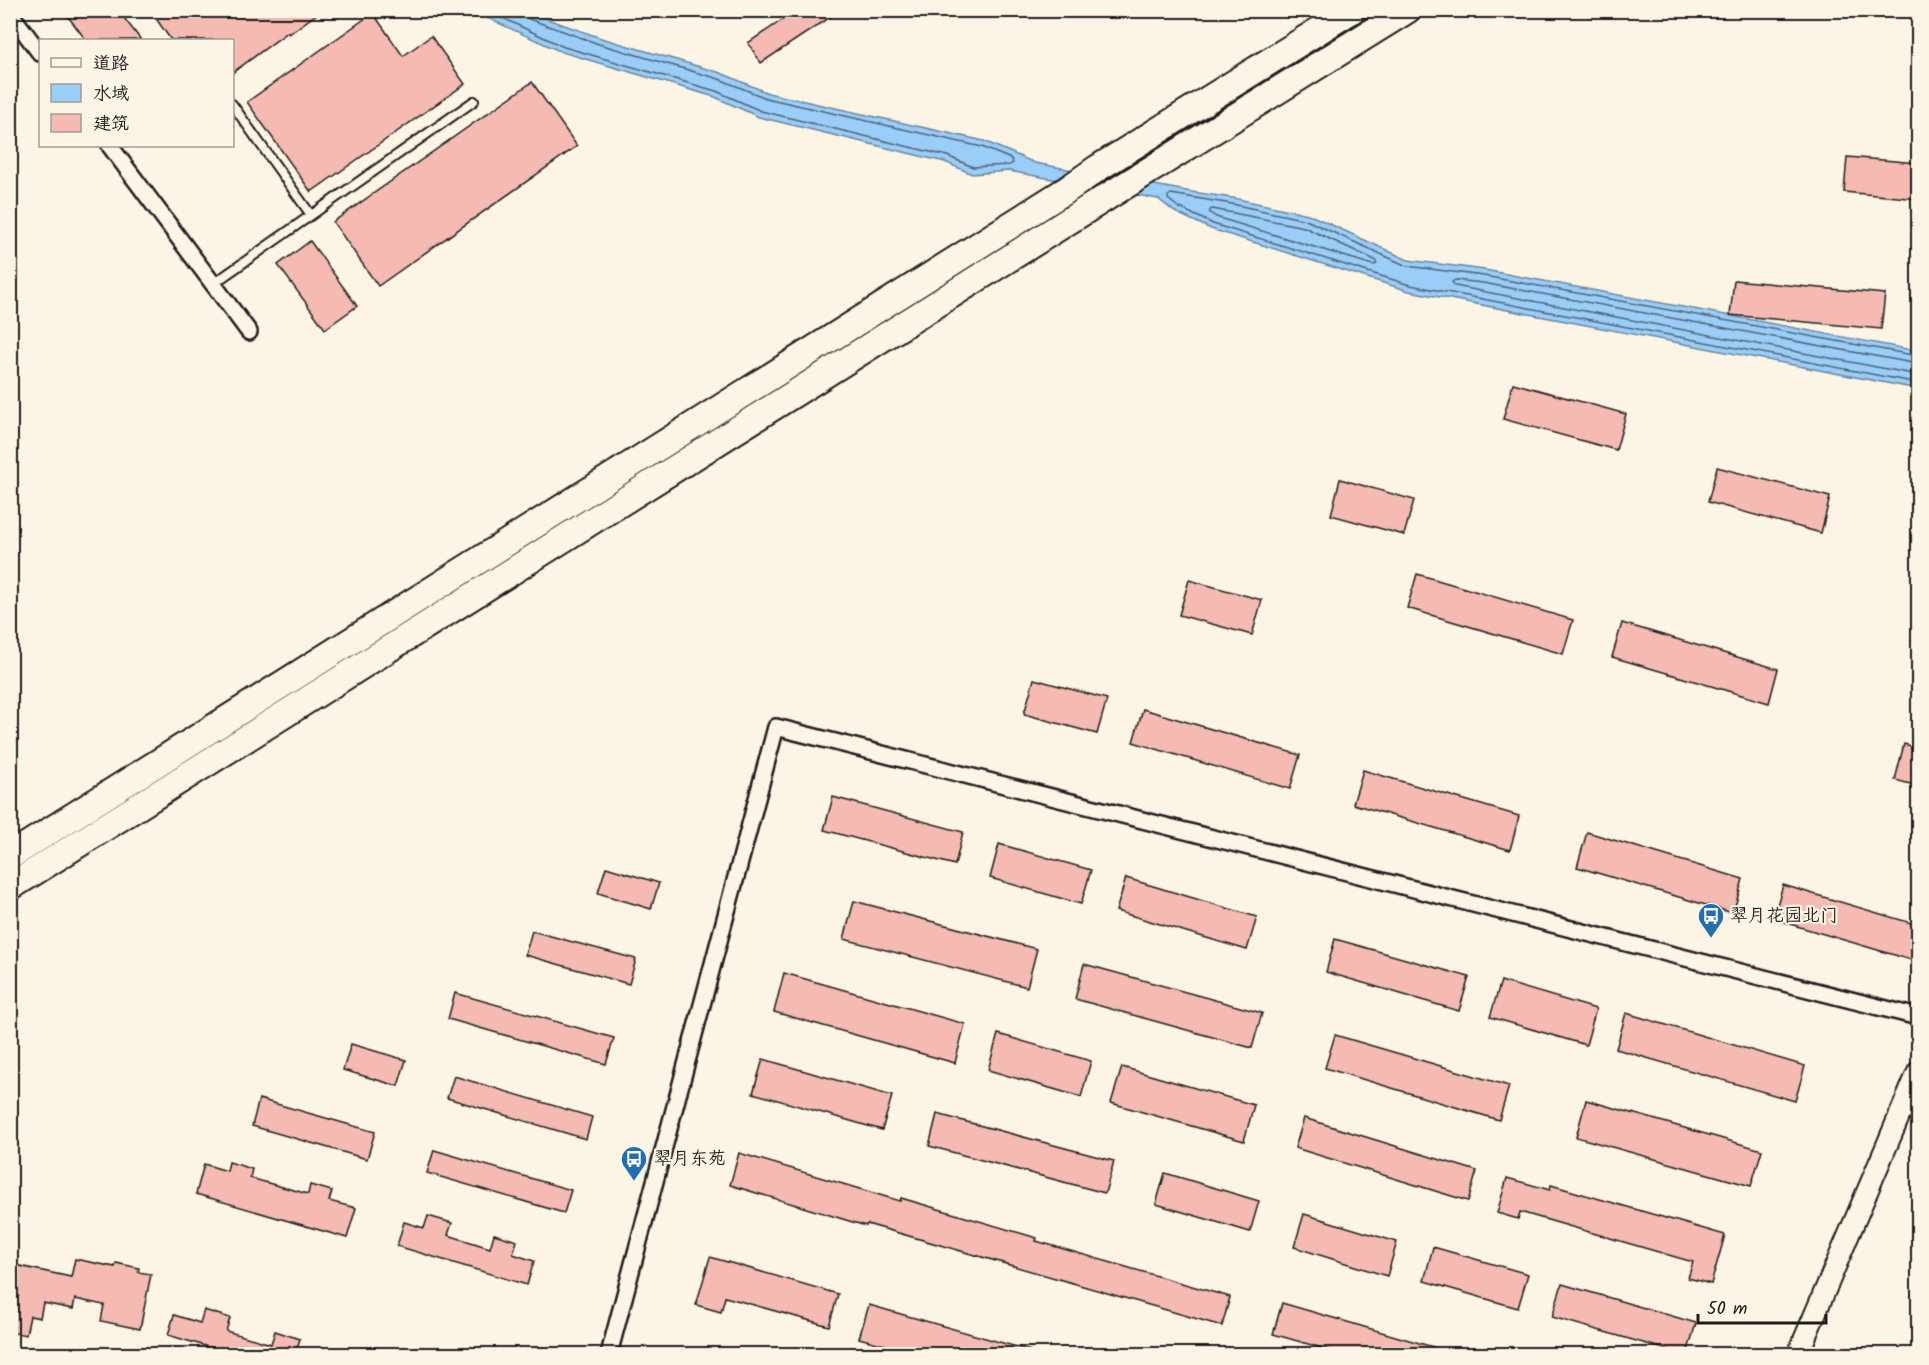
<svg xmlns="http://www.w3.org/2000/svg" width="1929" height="1365" font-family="Kalam,'LXGW WenKai TC',sans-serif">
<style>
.water{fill:#9acdf7;stroke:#68869f;stroke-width:1.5}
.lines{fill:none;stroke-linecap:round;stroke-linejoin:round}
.shore{stroke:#4e6374;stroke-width:1.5}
.building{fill:#f5bab2;stroke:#1c1c1c;stroke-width:1.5}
.service-casing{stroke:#1c1c1c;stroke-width:12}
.minor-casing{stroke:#1c1c1c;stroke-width:20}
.tertiary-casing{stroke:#1c1c1c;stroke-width:24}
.trunk-casing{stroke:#1c1c1c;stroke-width:30}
.service{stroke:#fcf5e5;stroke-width:8}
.minor{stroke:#fcf5e5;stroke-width:15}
.tertiary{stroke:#fcf5e5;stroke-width:20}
.trunk{stroke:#fcf5e5;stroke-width:26}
.labels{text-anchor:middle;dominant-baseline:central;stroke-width:4.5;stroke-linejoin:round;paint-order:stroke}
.poi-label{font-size:18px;fill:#1c1c1c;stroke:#fcf5e5;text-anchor:start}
</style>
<rect width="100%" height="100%" fill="#fcf5e5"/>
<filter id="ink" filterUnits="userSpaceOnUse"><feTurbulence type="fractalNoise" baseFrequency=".0167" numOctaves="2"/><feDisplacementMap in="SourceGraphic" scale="12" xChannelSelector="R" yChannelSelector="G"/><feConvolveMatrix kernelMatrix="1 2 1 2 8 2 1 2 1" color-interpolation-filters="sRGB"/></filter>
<g filter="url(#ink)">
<polygon class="water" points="472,11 525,11 601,38 721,73 768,93 984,141 1035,163 1192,192 1233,198 1308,214 1408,260 1485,270 1918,351 1918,389 1409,291 1211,229 1175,212 1158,199 1009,171 972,174 945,162 759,117 715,97 562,52"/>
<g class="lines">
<g class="shore">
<polyline points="486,10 564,47 716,91 761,111 947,156 973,167 1010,165 1013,163 1011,159 982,147 766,98 719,79 599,44 529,19 525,16 524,10"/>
<polygon points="1213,209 1304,227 1375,260 1377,264 1373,265 1216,217 1210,213 1210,210"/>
<polyline points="1918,356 1484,276 1407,266 1306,220 1232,204 1171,194 1168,196 1168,199 1178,207 1213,224 1410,285 1918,383"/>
<polyline points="1918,364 1483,283 1455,280 1452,282 1455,286 1918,375"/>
</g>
</g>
<g class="building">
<polygon points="63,10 118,10 141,40 86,40"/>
<polygon points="150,10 322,10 289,34 288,32 232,73 232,40 171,40"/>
<polygon points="797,10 841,10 761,63 748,43"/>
<polygon points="373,13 403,56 431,36 465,84 311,192 247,102"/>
<polygon points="532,82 577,146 378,286 333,222"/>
<polygon points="1847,157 1918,163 1918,199 1844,192"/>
<polygon points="310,241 357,306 325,329 278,265"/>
<polygon points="1734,280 1885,294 1881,329 1730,315"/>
<polygon points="1513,383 1626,414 1616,450 1503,419"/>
<polygon points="1717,467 1830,497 1821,533 1708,502"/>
<polygon points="1340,479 1414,500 1404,535 1331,515"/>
<polygon points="1417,574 1573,620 1563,654 1407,608"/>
<polygon points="1189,580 1262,600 1252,635 1179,615"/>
<polygon points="1622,623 1778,669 1769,703 1612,657"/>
<polygon points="1034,679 1107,699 1097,734 1024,714"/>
<polygon points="1143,709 1300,755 1290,789 1133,742"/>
<polygon points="1904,744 1918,748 1918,786 1895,780"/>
<polygon points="1363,770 1519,816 1510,850 1353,804"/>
<polygon points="833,797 963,832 955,865 824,830"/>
<polygon points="1587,832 1743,879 1733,913 1577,867"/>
<polygon points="999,844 1091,870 1081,904 990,878"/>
<polygon points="606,867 659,883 651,909 598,893"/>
<polygon points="1126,878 1257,917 1247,950 1116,911"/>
<polygon points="1783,885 1918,925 1918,962 1773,919"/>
<polygon points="854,901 1037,949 1027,987 844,939"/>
<polygon points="532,931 636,959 629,984 525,955"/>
<polygon points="1335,939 1469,977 1459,1011 1326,972"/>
<polygon points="1084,964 1262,1013 1252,1048 1075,999"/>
<polygon points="784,973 965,1024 955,1063 774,1012"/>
<polygon points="1501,981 1596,1009 1586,1045 1490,1017"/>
<polygon points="455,993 614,1038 606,1064 448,1019"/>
<polygon points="1626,1013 1805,1066 1795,1101 1616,1049"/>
<polygon points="998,1034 1091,1061 1081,1097 988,1070"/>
<polygon points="1335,1035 1509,1086 1499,1120 1325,1068"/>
<polygon points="351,1044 406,1060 398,1086 343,1070"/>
<polygon points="763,1059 892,1096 882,1130 753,1093"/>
<polygon points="1122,1067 1254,1105 1244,1141 1111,1103"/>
<polygon points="454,1076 592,1117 586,1139 447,1098"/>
<polygon points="259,1099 375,1132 367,1159 252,1126"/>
<polygon points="1586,1100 1762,1150 1751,1186 1576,1137"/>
<polygon points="937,1114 1114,1161 1105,1193 929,1146"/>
<polygon points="1304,1118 1477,1171 1468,1201 1295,1148"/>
<polygon points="434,1150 571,1190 564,1213 427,1173"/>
<polygon points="739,1153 900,1201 901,1198 1037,1238 1036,1241 1230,1297 1222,1326 867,1224 866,1226 730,1185"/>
<polygon points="229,1162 252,1169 250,1178 308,1194 310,1185 332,1191 329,1201 356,1208 347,1238 196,1194 204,1164 227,1171"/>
<polygon points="1165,1173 1259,1201 1250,1232 1156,1204"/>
<polygon points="1507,1178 1550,1190 1551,1185 1725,1235 1711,1284 1688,1278 1693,1262 1520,1212 1518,1219 1497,1213"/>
<polygon points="1304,1214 1397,1242 1387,1276 1294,1247"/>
<polygon points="428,1216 452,1223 448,1235 490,1248 494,1234 517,1241 513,1254 534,1261 527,1285 397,1246 404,1222 424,1228"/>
<polygon points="1433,1247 1528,1274 1518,1308 1424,1281"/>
<polygon points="710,1257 838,1294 829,1326 725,1297 721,1312 696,1305"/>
<polygon points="75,1259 115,1267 116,1263 139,1268 138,1272 151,1274 140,1329 101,1321 104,1305 75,1299 73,1309 43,1303 40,1318 30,1316 26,1335 10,1332 10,1264 71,1277"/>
<polygon points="1562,1284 1696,1323 1687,1354 1682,1354 1552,1317"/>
<polygon points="1282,1303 1447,1351 1447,1354 1343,1354 1273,1334"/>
<polygon points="869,1305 1031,1351 1030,1354 917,1354 859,1338"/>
<polygon points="204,1310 230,1318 226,1331 271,1344 275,1331 300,1339 295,1354 232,1354 168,1335 174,1315 200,1323"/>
</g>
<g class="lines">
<g class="service-casing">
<g id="service">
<polyline points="232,104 311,215"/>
<polyline points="213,284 474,101"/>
</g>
</g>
<g class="minor-casing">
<g id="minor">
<polyline points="10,13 40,53"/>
<polyline points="110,146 249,332"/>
<polyline points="609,1354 776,727 1918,1017"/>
</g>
</g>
<g class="tertiary-casing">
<polyline id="tertiary" points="1798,1354 1918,1072"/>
</g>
<g class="trunk-casing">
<g id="trunk">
<polyline points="10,856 1068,189 1098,168 1352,10"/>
<polyline points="10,887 1113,193 1407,10"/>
</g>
</g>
<use href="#service" class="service"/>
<use href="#minor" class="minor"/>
<use href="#tertiary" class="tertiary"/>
<use href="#trunk" class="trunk"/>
</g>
</g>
<defs>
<g id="bus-pin" transform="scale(1.35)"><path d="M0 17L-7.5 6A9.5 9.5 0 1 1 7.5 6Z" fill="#1f6fb2" stroke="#fcf5e5"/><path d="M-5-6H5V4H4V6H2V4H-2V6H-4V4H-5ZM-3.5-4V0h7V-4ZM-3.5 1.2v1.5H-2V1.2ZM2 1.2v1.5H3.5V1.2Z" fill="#fff"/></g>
</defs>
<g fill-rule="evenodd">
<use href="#bus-pin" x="1711" y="916"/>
<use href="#bus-pin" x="634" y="1159"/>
</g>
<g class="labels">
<g class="poi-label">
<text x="1730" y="916">翠月花园北门</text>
<text x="654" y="1159">翠月东苑</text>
</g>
</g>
<rect width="1929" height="1365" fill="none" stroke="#fcf5e5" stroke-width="36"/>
<rect x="18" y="18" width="1893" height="1329" fill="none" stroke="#1c1c1c" stroke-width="2" filter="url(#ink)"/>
<rect x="39" y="39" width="195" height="108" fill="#fcf5e5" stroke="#a29e95" stroke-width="1.5"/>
<rect x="51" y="58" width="30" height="9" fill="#fcf5e5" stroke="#a29e95" stroke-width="1.5"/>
<text x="93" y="69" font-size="18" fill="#1c1c1c">道路</text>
<rect x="51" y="84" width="30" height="18" fill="#9acdf7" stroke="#a29e95" stroke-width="1.5"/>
<text x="93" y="99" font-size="18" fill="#1c1c1c">水域</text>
<rect x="51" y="114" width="30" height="18" fill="#f5bab2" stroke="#a29e95" stroke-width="1.5"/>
<text x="93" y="129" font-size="18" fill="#1c1c1c">建筑</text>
<path d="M1698 1314v9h128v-9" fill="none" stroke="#1c1c1c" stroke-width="3"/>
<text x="1707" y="1314" font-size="18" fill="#1c1c1c" stroke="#fcf5e5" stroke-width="4.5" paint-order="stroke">50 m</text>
</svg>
